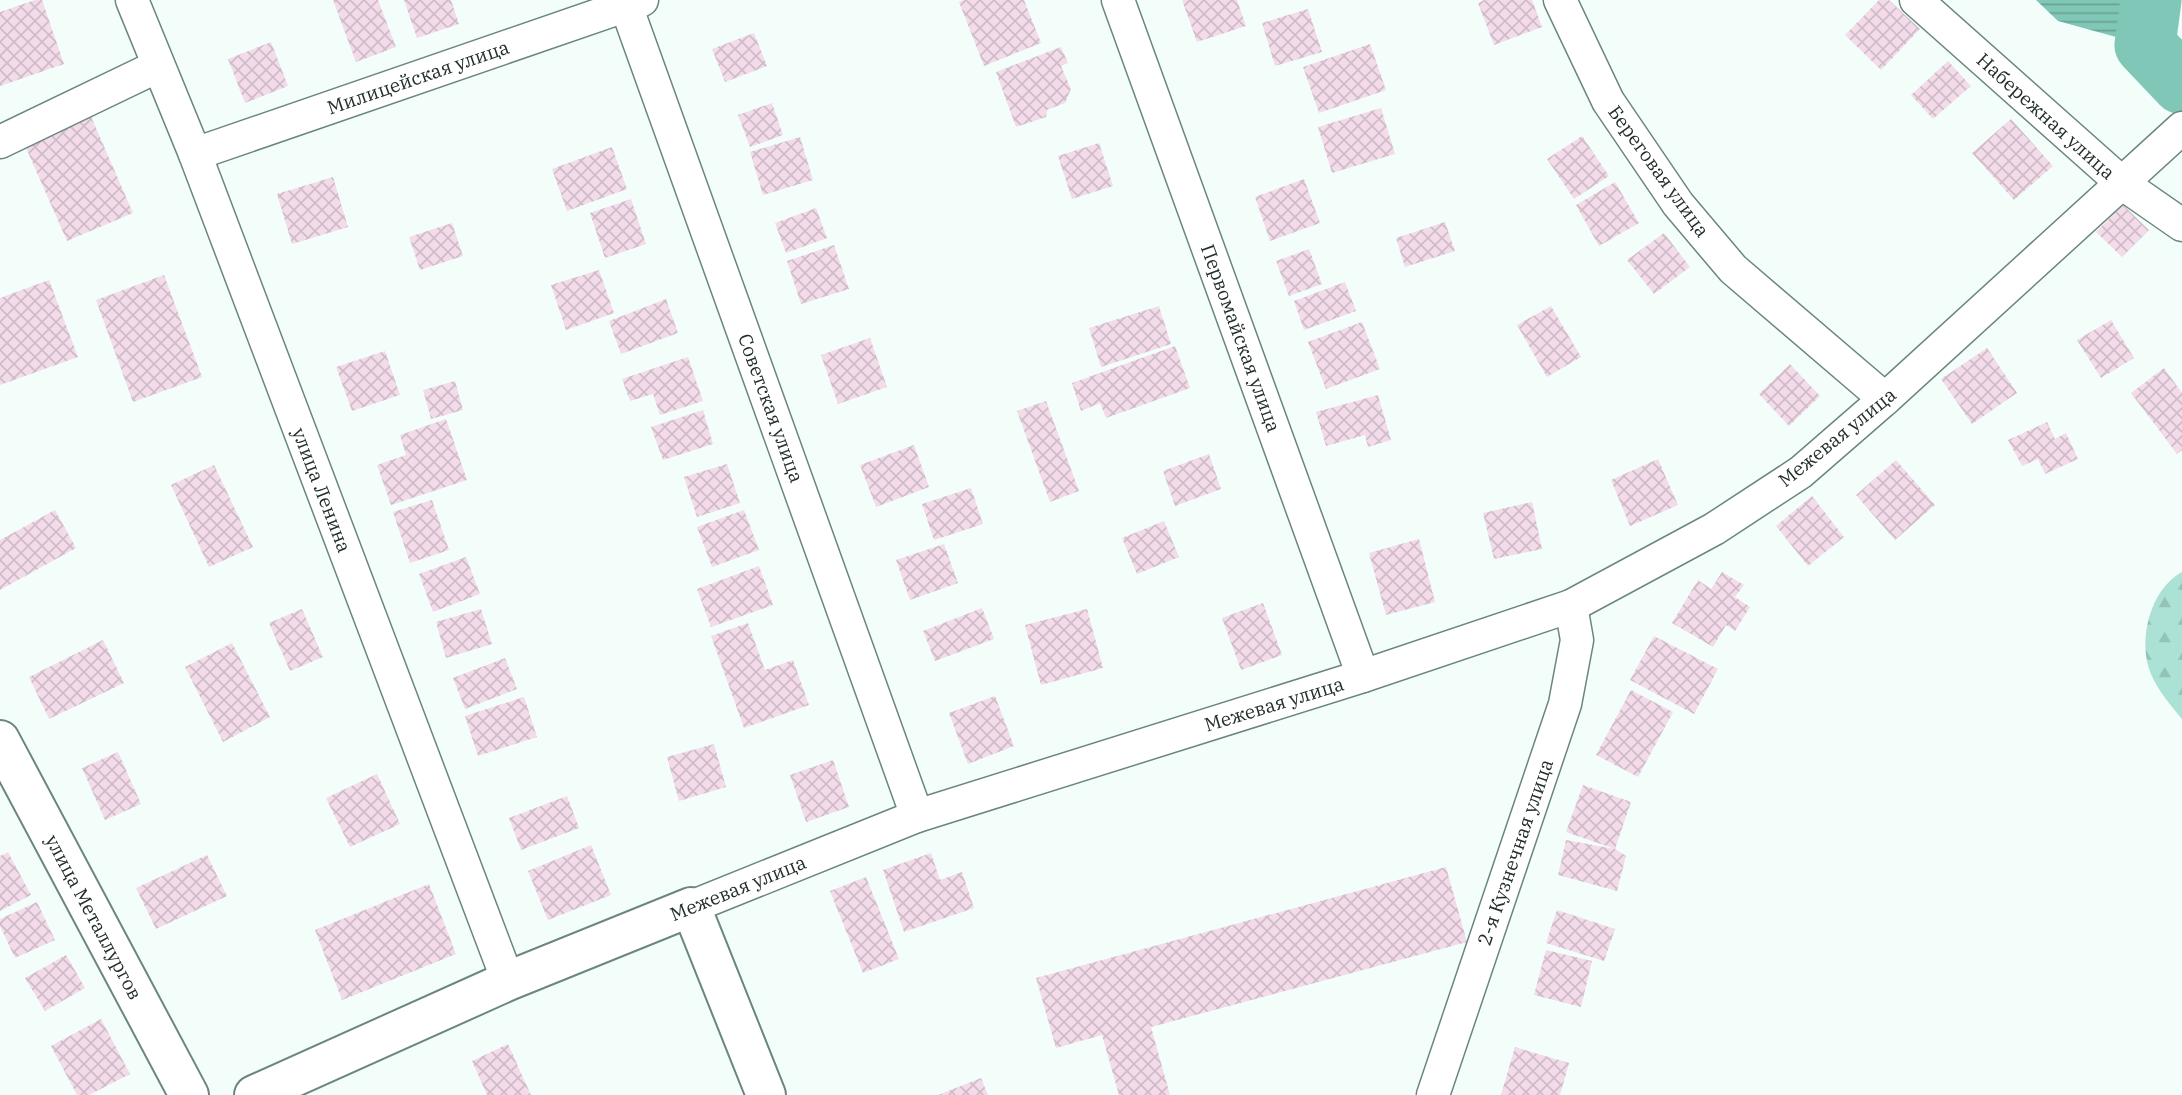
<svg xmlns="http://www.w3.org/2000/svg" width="2182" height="1095" font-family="'IBM Plex Serif',serif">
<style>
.forest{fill:url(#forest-firs)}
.water{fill:url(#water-rules)}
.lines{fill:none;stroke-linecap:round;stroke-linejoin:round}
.river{stroke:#81c7b7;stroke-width:61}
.building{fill:url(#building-cross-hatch)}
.minor-casing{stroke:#6b867f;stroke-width:35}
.tertiary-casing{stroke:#6b867f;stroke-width:42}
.minor{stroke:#fff;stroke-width:32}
.tertiary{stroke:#fff;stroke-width:38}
.labels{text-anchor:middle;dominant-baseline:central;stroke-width:5;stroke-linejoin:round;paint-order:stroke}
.street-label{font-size:19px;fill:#232e2b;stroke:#fff}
</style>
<defs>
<pattern id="forest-firs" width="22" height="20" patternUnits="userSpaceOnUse" patternTransform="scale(1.75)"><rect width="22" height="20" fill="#abe2d5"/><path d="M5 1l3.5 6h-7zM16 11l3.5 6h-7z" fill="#93c2b7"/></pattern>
<pattern id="water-rules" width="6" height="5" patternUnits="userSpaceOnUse" patternTransform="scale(1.75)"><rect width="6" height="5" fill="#81c7b7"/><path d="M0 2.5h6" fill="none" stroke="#69a295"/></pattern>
<pattern id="building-cross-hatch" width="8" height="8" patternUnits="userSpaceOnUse" patternTransform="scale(1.75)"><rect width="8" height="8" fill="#f3dbea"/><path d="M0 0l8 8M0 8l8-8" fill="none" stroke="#d0bcc9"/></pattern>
</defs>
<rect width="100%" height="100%" fill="#f3fefb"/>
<path class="forest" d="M2182 572V719C2171 706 2157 689 2151 674 2137 641 2150 589 2182 572Z"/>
<polygon class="water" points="2036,0 2179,0 2145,45 2058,21"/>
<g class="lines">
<polyline class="river" points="2151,0 2145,45 2182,84"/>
</g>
<g class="building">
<polygon points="35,0 42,0 64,64 0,86 0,12"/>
<polygon points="333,0 378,0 396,47 356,62"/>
<polygon points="404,0 451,0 459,24 417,38"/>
<polygon points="963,0 1024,0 1041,43 984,66 959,2"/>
<polygon points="1182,0 1237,0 1246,26 1197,42"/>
<polygon points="1484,0 1532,0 1542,27 1494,45 1478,3"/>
<polygon points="1879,0 1889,0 1920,29 1881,70 1845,35"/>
<polygon points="1308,9 1322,52 1275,66 1262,23"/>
<polygon points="754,33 767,66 725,82 712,49"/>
<polygon points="271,42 288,86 245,103 228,59"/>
<polygon points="1370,44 1386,90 1319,113 1303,67"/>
<polygon points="1061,47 1068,63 1061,66 1071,89 1065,103 1047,110 1046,117 1016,127 996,72"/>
<polygon points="1948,61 1971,86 1933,119 1911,95"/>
<polygon points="772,103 783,135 750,147 738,115"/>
<polygon points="1381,108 1395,154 1332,173 1318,127"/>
<polygon points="89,112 133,213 67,241 23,141"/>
<polygon points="2011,119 2053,166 2014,200 1972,153"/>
<polygon points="1582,136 1609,176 1574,199 1547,159"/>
<polygon points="800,137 813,180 763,195 750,152"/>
<polygon points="1099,143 1113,186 1072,199 1058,156"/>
<polygon points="612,147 627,189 567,211 552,169"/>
<polygon points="333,177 348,227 292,244 277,194"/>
<polygon points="1304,179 1320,223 1270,241 1255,197"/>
<polygon points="1615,182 1639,223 1599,246 1576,205"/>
<polygon points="631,199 646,244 605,258 590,213"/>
<polygon points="2123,205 2149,230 2122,257 2096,232"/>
<polygon points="816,208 827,238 786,253 775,223"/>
<polygon points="1445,222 1455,251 1405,267 1396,238"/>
<polygon points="452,223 463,256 420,270 409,237"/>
<polygon points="1664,233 1690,267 1654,294 1627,260"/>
<polygon points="834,245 849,289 801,304 787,261"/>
<polygon points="1309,249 1322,284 1289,296 1276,261"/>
<polygon points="599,270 614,313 566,330 551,285"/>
<polygon points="164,275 202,377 133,402 96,300"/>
<polygon points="49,280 78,357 0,385 0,298"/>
<polygon points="1345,282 1356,311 1304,330 1294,301"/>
<polygon points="666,299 678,333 621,354 609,321"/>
<polygon points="1159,306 1171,344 1101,367 1089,328"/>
<polygon points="1551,306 1581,357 1547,377 1517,325"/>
<polygon points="2111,320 2134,358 2101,378 2077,340"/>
<polygon points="1362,322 1380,369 1326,389 1308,342"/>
<polygon points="870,338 887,387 838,404 821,355"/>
<polygon points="1175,346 1190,388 1106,418 1100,403 1081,411 1072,383"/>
<polygon points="1987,348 2017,393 1972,424 1941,379"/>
<polygon points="385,351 400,395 352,411 336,367"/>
<polygon points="688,357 703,401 660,415 653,394 630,401 622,379"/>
<polygon points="1790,364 1820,396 1789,426 1759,394"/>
<polygon points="2164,368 2182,393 2182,450 2177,454 2131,393"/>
<polygon points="455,381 463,410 431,419 423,390"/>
<polygon points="1378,395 1391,440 1368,447 1365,435 1326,446 1316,412"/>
<polygon points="1046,401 1079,491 1050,502 1017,411"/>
<polygon points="703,410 713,444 663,460 651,427"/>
<polygon points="446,419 467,480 391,505 377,465 406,455 400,435"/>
<polygon points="2047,422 2055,439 2066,433 2078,459 2045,474 2038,459 2022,466 2008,440"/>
<polygon points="914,445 929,487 876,507 860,465"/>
<polygon points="1209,454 1221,489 1175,506 1163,471"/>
<polygon points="1658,459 1678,505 1630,526 1611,480"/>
<polygon points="1896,460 1935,505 1895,540 1856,495"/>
<polygon points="727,464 740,503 697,517 684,477"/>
<polygon points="214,465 253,547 209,567 171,485"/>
<polygon points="971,488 983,524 934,540 922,504"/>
<polygon points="1812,496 1844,537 1808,566 1776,526"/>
<polygon points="432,500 449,550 410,563 393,512"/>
<polygon points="1532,502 1542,549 1494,559 1483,513"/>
<polygon points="55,510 76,548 0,590 0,540"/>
<polygon points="744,510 759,550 712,567 697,527"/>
<polygon points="1164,521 1179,557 1137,574 1122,538"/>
<polygon points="1419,539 1435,602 1386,615 1369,553"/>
<polygon points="944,544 958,583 910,600 896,560"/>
<polygon points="466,557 480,594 433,612 419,574"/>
<polygon points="759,566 773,605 711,627 697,589"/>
<polygon points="1722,572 1744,585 1735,597 1750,607 1735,631 1726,625 1713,647 1672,623 1698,580 1711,589"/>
<polygon points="1263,603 1282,655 1241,670 1222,618"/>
<polygon points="982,608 994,639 935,661 923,631"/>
<polygon points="302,609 323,657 290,671 269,623"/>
<polygon points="481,609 492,644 446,658 436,622"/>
<polygon points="1087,609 1103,668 1041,685 1025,625"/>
<polygon points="748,623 765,670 793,660 809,705 744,728 711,636"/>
<polygon points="1654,636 1718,669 1694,714 1630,680"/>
<polygon points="103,640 124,683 49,719 29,677"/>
<polygon points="232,643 270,717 223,742 185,667"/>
<polygon points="505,658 517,689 465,709 453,678"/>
<polygon points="1631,690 1673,712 1638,777 1596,755"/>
<polygon points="995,696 1014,746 968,764 949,713"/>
<polygon points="524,697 537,737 478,756 465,716"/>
<polygon points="714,744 726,787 679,801 667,757"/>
<polygon points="118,752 141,804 105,820 82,768"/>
<polygon points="833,760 849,807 806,822 790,775"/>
<polygon points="377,774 400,824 350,847 326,798"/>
<polygon points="1583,785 1631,802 1615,849 1566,832"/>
<polygon points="567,796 579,828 521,850 509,818"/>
<polygon points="1566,840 1615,849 1626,856 1617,891 1558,875"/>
<polygon points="591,845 611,895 548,920 528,871"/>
<polygon points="8,852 31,895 0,911 0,856"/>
<polygon points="931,853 940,880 962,872 974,908 904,932 883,870"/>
<polygon points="207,855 227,896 156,929 136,888"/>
<polygon points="1446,867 1467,942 1151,1027 1170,1095 1119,1095 1102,1035 1056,1048 1036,978"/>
<polygon points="866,877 899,959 863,973 830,891"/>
<polygon points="429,884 456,954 342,1000 315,930"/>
<polygon points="37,902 55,940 15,958 0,926 0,919"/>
<polygon points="1557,910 1615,929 1604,961 1546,943"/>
<polygon points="1546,950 1592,961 1581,1007 1534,995"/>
<polygon points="66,955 85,988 45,1011 25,978"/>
<polygon points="101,1019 130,1074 89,1095 77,1095 51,1046"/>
<polygon points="508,1044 531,1095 487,1095 472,1061"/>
<polygon points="1515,1047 1569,1063 1560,1095 1501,1095"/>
<polygon points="981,1078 988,1095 938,1095"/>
</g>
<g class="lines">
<g class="minor-casing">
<g id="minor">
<polyline points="132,0 195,154 508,981"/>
<polyline points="624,0 917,816"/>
<polyline points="1118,0 1363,676"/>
<polyline points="1560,0 1608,101 1678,204 1733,269 1885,399"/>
<polyline points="1916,0 2123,184 2182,225"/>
<polyline points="0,142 158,66"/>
<polyline points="195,154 642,0"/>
<polyline points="691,907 917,816 1363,676 1571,606 1714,529 1801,472 1885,399 2182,128"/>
<polyline points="1433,1095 1565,704 1577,640 1571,606"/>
</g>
</g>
<g class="tertiary-casing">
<g id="tertiary">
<polyline points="0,740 189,1095"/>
<polyline points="254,1095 508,981 691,907 766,1095"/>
</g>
</g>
<use href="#minor" class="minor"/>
<use href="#tertiary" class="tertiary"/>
</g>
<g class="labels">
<g class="street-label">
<text transform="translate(418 77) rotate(-19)">Милицейская улица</text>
<text transform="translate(2046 116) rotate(42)">Набережная улица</text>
<text transform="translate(1659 171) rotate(54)">Береговая улица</text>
<text transform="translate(1241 338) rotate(70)">Первомайская улица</text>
<text transform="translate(771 408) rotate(70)">Советская улица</text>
<text transform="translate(1837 437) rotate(-39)">Межевая улица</text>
<text transform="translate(322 490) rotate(69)">улица Ленина</text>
<text transform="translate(1274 704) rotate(-17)">Межевая улица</text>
<text transform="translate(1515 852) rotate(-71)">2-я Кузнечная улица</text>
<text transform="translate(738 888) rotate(-22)">Межевая улица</text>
<text transform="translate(94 917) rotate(62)">улица Металлургов</text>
</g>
</g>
</svg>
